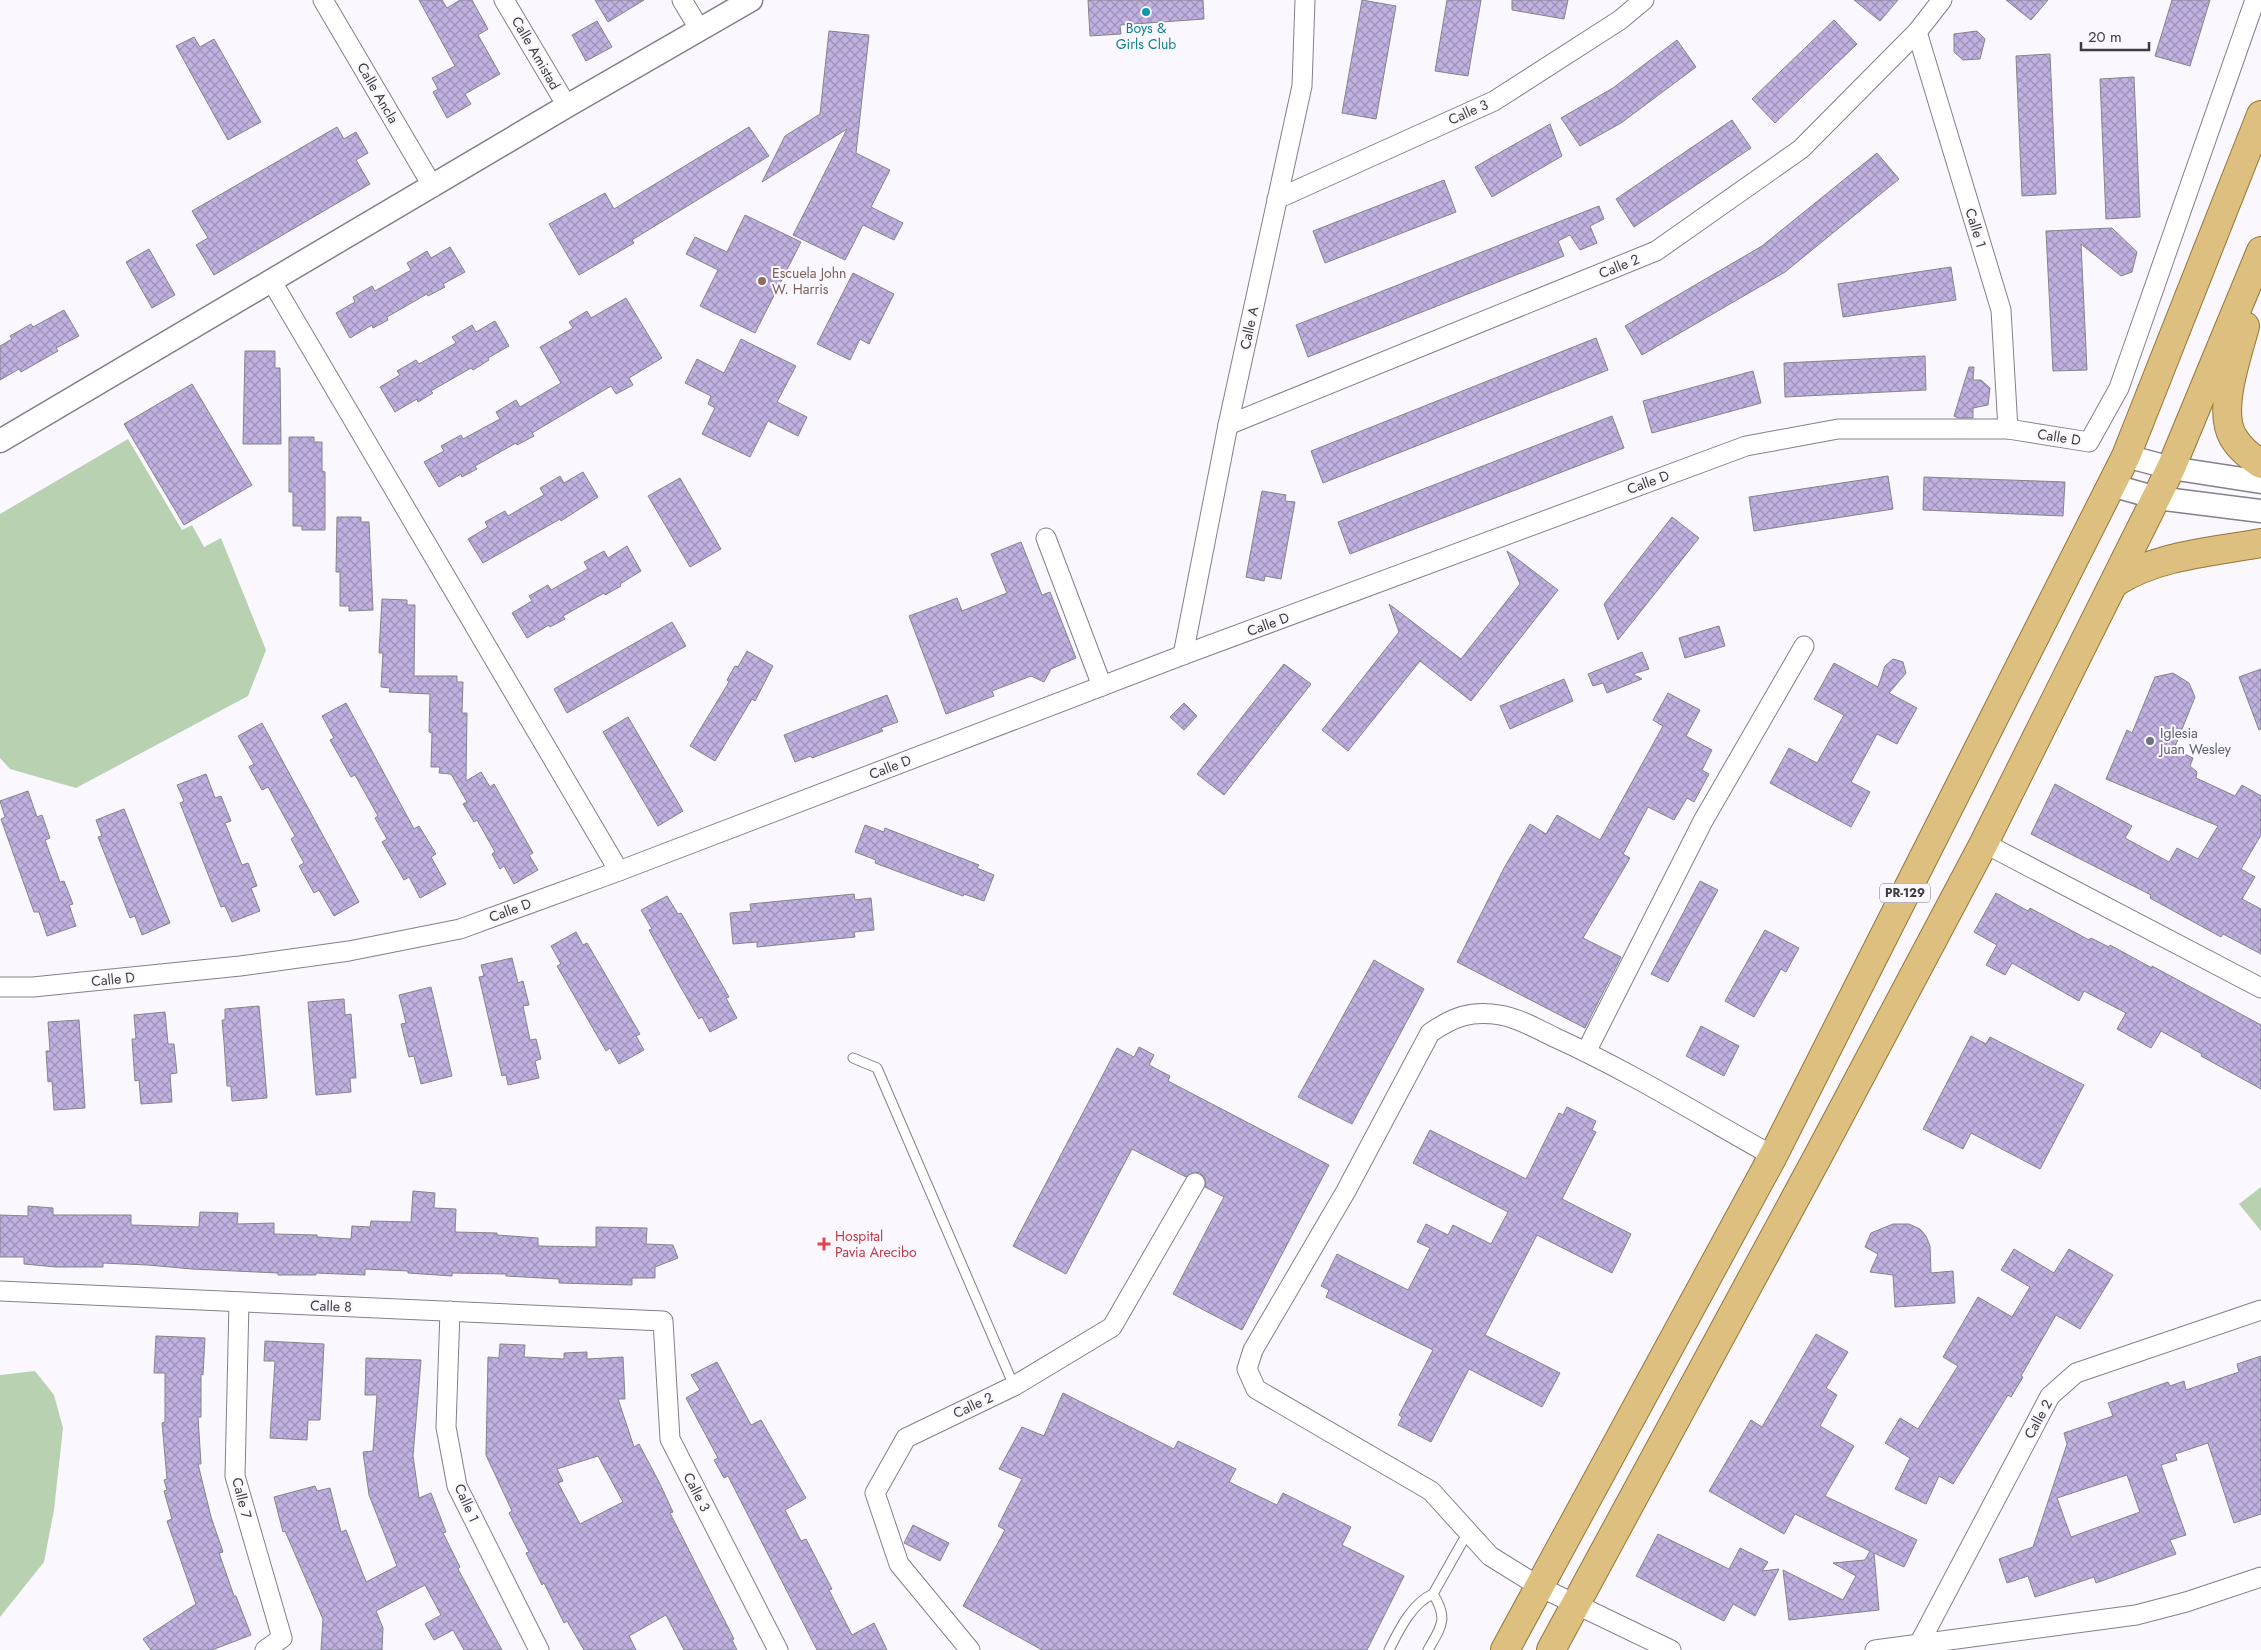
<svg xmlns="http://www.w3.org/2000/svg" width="2261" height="1650" font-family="Jost,sans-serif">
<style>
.garden{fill:#b8d2b1}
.building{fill:url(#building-cross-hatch);stroke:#86848b;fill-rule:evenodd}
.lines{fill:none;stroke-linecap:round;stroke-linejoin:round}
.service-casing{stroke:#838088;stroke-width:11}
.minor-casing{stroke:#838088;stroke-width:21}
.tertiary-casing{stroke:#838088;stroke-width:25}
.primary-casing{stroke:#967632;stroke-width:30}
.service{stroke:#fff;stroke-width:9}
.minor{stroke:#fff;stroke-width:19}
.tertiary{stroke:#fff;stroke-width:22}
.primary{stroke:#ddc07f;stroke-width:28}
.culture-dot{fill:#0f9aa8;stroke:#faf7fe;stroke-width:2}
.education-dot{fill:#8d6e63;stroke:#faf7fe;stroke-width:2}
.worship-dot{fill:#6b7280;stroke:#faf7fe;stroke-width:2}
.health-dot{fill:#e0444e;stroke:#faf7fe;stroke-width:2}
.labels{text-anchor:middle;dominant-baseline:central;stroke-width:4;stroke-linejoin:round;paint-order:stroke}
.shield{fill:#faf7fe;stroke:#767479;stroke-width:1}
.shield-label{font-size:12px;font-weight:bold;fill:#3d3c40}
.culture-label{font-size:14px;fill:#0d838f;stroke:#faf7fe}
.street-label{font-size:14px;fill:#3d3c40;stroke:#faf7fe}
.education-label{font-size:14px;fill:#785e54;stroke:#faf7fe;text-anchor:start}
.worship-label{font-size:14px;fill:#5b616d;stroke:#faf7fe;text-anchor:start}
.health-label{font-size:14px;fill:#be3a42;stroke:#faf7fe;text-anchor:start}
</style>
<defs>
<pattern id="building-cross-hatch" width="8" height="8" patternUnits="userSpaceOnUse" patternTransform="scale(1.25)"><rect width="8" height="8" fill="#c0b1e0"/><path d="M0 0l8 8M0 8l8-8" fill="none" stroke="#9d91b7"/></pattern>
</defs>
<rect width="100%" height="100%" fill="#faf7fe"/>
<g class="garden">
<polygon points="128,439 182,530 192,525 204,547 221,538 266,650 248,696 76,788 10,769 0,758 0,514"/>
<polygon points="2261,1187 2261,1231 2239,1204"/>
<polygon points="35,1371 54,1395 63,1428 54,1510 44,1562 0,1617 0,1375"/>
</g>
<g class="building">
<polygon points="419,0 442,0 447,8 460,0 472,0 488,29 478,35 500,74 465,94 471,104 447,118 433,92 438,89 432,78 455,66"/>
<polygon points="595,0 644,0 608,22"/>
<polygon points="1088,0 1203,0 1204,19 1120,25 1121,34 1090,36"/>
<polygon points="1362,0 1396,6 1376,119 1342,113"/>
<polygon points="1447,0 1481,0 1468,76 1435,71"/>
<polygon points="1512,0 1568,0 1564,19 1512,10"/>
<polygon points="1854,0 1898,0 1880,21"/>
<polygon points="2006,0 2048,0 2031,20"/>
<polygon points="2172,0 2210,0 2190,66 2155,56"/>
<polygon points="1834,20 1857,44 1775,123 1752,99"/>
<polygon points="597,21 612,47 586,61 572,35"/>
<polygon points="829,31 869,35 856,153 890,170 871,207 903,223 894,240 863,225 845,260 793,235 847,129 762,182 785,136 820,114"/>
<polygon points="1977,31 1985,39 1980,59 1963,60 1954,52 1954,34"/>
<polygon points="194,37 200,47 214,39 261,122 228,140 176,46"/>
<polygon points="1677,40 1696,67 1621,123 1580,146 1561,118 1613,88"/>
<polygon points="2050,54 2056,194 2022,196 2016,56"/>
<polygon points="2134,77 2140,217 2106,219 2100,79"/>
<polygon points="1732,120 1751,148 1634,227 1616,199"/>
<polygon points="1550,124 1562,156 1492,197 1475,167"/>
<polygon points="337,127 344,139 356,132 368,153 356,160 370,184 214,275 196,245 208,238 192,211"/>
<polygon points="749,127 769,156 632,240 634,243 579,275 549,224 605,193 614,209"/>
<polygon points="1877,153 1899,179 1785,272 1642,355 1625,326 1762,246"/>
<polygon points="1444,180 1456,212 1325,263 1313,231"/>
<polygon points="1599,206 1604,219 1590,226 1597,243 1580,250 1570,235 1558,241 1564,256 1308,357 1296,325"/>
<polygon points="745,215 801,242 755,333 700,306 718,270 686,254 695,237 727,252"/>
<polygon points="2112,228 2137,252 2132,272 2121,276 2081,244 2087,370 2053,371 2046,231"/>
<polygon points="450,247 465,272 443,284 445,287 428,296 427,294 387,317 388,320 373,328 372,325 350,338 336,313 355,302 353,297 372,286 375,291 411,270 407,263 427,251 431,258"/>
<polygon points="149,249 175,295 152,308 126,262"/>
<polygon points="1951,267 1956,300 1843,317 1838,284"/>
<polygon points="853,273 894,294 869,344 860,339 850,360 817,344"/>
<polygon points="626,298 662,358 629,378 633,385 616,394 611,386 532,433 534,436 517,445 516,443 475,466 477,469 462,477 461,474 439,487 424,462 444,451 441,446 461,435 463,439 500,419 496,412 516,400 520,407 561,383 540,347 573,328 569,322 587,311 591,318"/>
<polygon points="64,310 79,336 56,348 58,351 21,372 19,369 0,380 0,346 12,339 10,336 31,324 33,327"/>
<polygon points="495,321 509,346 488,358 489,360 473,370 471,368 431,391 433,393 418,402 417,399 395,412 380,387 400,375 397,371 416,360 419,364 456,343 452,337 472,325 476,332"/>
<polygon points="1596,338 1608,370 1323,483 1311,451"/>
<polygon points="741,339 796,366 777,402 807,417 798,436 768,421 750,457 702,434 715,408 708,404 711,396 685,383 697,359 724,373"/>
<polygon points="245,351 275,351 275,368 280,368 281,444 243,444"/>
<polygon points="1925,356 1926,390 1785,397 1784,363"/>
<polygon points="1969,367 1974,367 1973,380 1981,380 1990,388 1988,405 1973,408 1973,418 1958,418 1954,416"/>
<polygon points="1753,371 1761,403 1652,433 1643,401"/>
<polygon points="192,384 252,485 184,525 124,424"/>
<polygon points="1612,416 1624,448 1350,554 1338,522"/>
<polygon points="289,437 314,437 314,442 322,442 322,471 325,472 325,530 302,530 302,526 293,526 293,492 289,492"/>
<polygon points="583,472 598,497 561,521 560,519 483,563 468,539 488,527 485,522 505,511 508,516 544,495 540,488 560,476 564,483"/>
<polygon points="1888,476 1893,509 1754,531 1749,497"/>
<polygon points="1924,477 2065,482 2063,516 1923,510"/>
<polygon points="680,478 721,549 690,567 648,496"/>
<polygon points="1262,491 1286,495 1285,501 1295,502 1281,579 1265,576 1264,581 1246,577"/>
<polygon points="337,517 361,517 361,522 369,522 373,610 349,611 349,606 340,606 340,572 336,572"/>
<polygon points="1672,517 1699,538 1618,640 1604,604"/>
<polygon points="1021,542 1042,595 1050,592 1076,658 1051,669 1044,682 1031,676 992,691 994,696 946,714 909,616 957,598 962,611 1007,593 991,554"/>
<polygon points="627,546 641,571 620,584 621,586 605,595 604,593 563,616 565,619 550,627 549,625 527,638 512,613 532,601 529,596 548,585 551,590 588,569 584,562 604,551 608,558"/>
<polygon points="1507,551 1558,590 1471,701 1420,661 1348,751 1322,730 1399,632 1389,604 1461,659 1520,584"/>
<polygon points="382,599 407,600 407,605 415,605 414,676 457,676 457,682 463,682 462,713 467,713 466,781 481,772 490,787 494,784 533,853 529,855 538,870 514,884 504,866 500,869 492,854 495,852 477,820 474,822 463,804 467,802 451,774 439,773 440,767 431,767 432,733 429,732 430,694 389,692 390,688 381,687 383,653 379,653"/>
<polygon points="672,622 686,646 567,713 554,689"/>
<polygon points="1719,626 1725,646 1685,658 1679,638"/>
<polygon points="747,651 773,666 755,701 752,699 715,761 690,746 729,682 727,680 735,666 738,667"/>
<polygon points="1642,652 1649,669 1633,674 1642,679 1607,693 1603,683 1593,686 1588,674"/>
<polygon points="1893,659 1903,662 1906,673 1889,693 1917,708 1897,744 1877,734 1851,782 1870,792 1851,827 1770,783 1789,748 1817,763 1844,715 1814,699 1834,663 1878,687 1885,666"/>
<polygon points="1284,664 1311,684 1224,795 1197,774"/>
<polygon points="2261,669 2261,729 2259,730 2239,677"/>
<polygon points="2173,673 2189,683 2195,697 2174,749 2193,758 2190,766 2197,772 2196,778 2235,796 2242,785 2261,796 2261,835 2241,869 2255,877 2242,899 2261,909 2261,954 2223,934 2221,937 2150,898 2151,895 2031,834 2055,784 2132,826 2125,838 2169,862 2177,848 2198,859 2218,826 2106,779 2127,730 2132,733 2155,677"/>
<polygon points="1564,679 1573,701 1510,729 1500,706"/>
<polygon points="1668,693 1700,710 1686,736 1712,750 1702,770 1709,774 1694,802 1687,798 1674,820 1648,807 1623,854 1630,858 1583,938 1621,957 1585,1028 1457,962 1504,868 1530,824 1546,834 1557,815 1600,840 1663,726 1653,720"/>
<polygon points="887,695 898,722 881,728 883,731 812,758 811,756 795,762 784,735"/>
<polygon points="346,703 414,829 419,826 436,854 431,857 446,884 420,898 409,877 404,880 382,842 387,839 375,818 378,816 355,775 351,777 330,740 334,738 322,716"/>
<polygon points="1184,703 1197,716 1184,730 1170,717"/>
<polygon points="628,717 683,811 658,826 603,732"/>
<polygon points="262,723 359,902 334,916 319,890 314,893 299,866 304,863 291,839 295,836 268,787 262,790 249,767 254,764 238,736"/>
<polygon points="206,774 215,798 221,796 231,821 225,823 242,865 248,863 257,886 251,888 260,911 232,922 225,906 221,907 180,803 184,801 177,785"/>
<polygon points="28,791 37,817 42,815 50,838 45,840 60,882 64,881 73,904 69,905 76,926 47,936 39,912 34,912 1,819 5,817 0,801"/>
<polygon points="124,809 170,923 142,935 135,916 130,918 98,837 102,836 96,820"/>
<polygon points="865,825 884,832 885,828 979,865 977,868 994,875 984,901 964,894 963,896 875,863 876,860 855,852"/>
<polygon points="1700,881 1718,890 1668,982 1651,974"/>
<polygon points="1996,893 2028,911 2030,908 2089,940 2091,938 2109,947 2110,945 2152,968 2152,966 2261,1025 2261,1089 2201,1056 2202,1054 2161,1031 2151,1048 2117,1029 2126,1013 2084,991 2079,1001 2012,963 2005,975 1986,965 1997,945 1974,932"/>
<polygon points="854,894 855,900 871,898 874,930 854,932 855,937 757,947 757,942 733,944 730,913 751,911 750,904"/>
<polygon points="667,896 678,914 681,913 691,930 729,997 726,998 737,1018 710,1032 702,1017 699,1019 680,986 649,930 652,929 641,910"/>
<polygon points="1765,930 1799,948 1786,972 1781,969 1754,1017 1725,1001"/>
<polygon points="576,932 583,945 587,943 640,1034 636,1036 644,1050 619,1064 610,1048 606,1051 557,966 561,964 551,946"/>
<polygon points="512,958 518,983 523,981 529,1005 523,1006 530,1040 536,1039 541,1059 535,1061 539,1078 508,1085 506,1075 502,1076 479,977 484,976 481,965"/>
<polygon points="1374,960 1424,989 1352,1124 1298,1097"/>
<polygon points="431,987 452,1076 421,1084 414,1056 409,1057 401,1024 406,1023 399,995"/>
<polygon points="344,999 345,1015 351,1014 356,1078 350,1078 351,1092 316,1095 308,1002"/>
<polygon points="259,1006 267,1098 232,1101 231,1086 227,1086 224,1042 222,1020 225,1020 225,1009"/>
<polygon points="165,1012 168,1044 174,1044 177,1073 170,1074 172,1102 141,1104 139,1080 135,1081 132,1039 136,1039 134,1015"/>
<polygon points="79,1020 85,1108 54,1110 52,1081 48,1082 46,1051 50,1051 48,1022"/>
<polygon points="1701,1026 1739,1046 1724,1076 1686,1056"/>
<polygon points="1971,1036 1986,1044 1990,1037 2084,1085 2040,1169 1971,1133 1963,1149 1923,1129"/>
<polygon points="1139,1047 1154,1055 1149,1065 1170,1076 1168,1081 1329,1165 1242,1330 1173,1294 1224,1197 1205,1187 1205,1178 1200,1173 1195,1172 1186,1177 1132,1149 1066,1274 1013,1246 1117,1048 1134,1057"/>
<polygon points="1567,1107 1596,1121 1592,1130 1596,1132 1562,1199 1631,1234 1612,1273 1537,1235 1485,1335 1560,1373 1542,1407 1469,1369 1431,1442 1398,1425 1402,1417 1399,1415 1433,1350 1326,1297 1329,1290 1321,1286 1337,1254 1408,1290 1430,1248 1417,1242 1426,1224 1448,1235 1453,1225 1491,1244 1508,1212 1413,1163 1430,1130 1526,1179 1559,1113 1563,1115"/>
<polygon points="413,1191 435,1193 434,1208 456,1209 455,1232 497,1233 497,1235 538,1238 538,1246 596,1247 596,1227 647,1228 646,1244 673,1245 678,1258 655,1267 655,1278 632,1278 632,1285 559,1283 559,1279 506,1276 506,1274 452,1273 452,1276 408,1273 408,1271 365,1269 365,1275 316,1273 316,1275 278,1275 278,1273 192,1269 148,1265 103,1263 103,1267 56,1267 24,1264 24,1257 0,1257 0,1215 28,1216 28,1206 53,1208 53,1215 131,1215 131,1225 199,1227 200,1212 238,1213 237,1224 274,1223 274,1234 317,1235 317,1237 351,1239 352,1226 370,1227 371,1221 411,1222"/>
<polygon points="1893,1224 1909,1224 1920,1229 1926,1236 1930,1246 1931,1273 1953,1271 1955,1303 1895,1307 1893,1275 1870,1272 1878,1254 1865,1247 1871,1233"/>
<polygon points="2014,1249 2054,1273 2069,1249 2113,1275 2080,1329 2056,1315 2021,1376 2023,1377 2011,1397 2008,1395 1953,1484 1939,1476 1926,1504 1895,1489 1910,1458 1885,1443 1900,1418 1918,1429 1958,1366 1943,1357 1978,1297 2012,1317 2030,1287 2001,1270"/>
<polygon points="1816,1334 1848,1352 1826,1388 1837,1395 1820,1426 1854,1446 1825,1496 1917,1540 1904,1567 1874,1553 1879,1610 1789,1620 1783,1570 1843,1600 1856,1576 1833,1563 1865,1560 1870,1551 1795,1514 1784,1534 1709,1491 1751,1420 1762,1427"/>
<polygon points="156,1336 205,1338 203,1375 201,1374 201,1417 198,1417 201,1464 198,1464 211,1517 223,1552 219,1553 234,1596 236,1596 251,1635 212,1650 151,1650 143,1639 196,1604 167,1521 172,1519 164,1491 167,1490 164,1480 167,1479 162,1423 165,1422 165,1373 154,1373"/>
<polygon points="265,1341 324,1344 320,1420 308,1420 307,1440 270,1438 275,1361 264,1361"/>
<path d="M500 1344 525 1345 524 1357 564 1359V1353L587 1352V1359L623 1357 625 1399H618L634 1447 639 1444 659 1482 673 1512 670 1513 734 1639 732 1640 737 1650H684L666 1615 629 1636 636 1650H584L567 1621 564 1623 544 1583 542 1585 526 1553 529 1552 509 1513 512 1511 486 1455 488 1357 499 1358ZM598 1456 623 1502 580 1524 558 1483 563 1481 557 1469Z"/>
<path d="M2261 1356V1514L2234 1523 2208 1443 2175 1454 2177 1460 2161 1465 2186 1535 2170 1540 2176 1554 2096 1583 2094 1577 2035 1597 2028 1576 2007 1583 1999 1559 2033 1547 2067 1444 2064 1433 2113 1416 2108 1403 2168 1382 2170 1386 2184 1381 2186 1390 2239 1372 2237 1364ZM2127 1475 2140 1512 2071 1537 2057 1498Z"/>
<polygon points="366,1358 421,1360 413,1456 419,1498 431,1493 446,1532 443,1533 460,1567 458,1569 502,1650 464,1650 453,1630 434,1640 425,1624 441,1615 425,1585 376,1611 383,1628 382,1650 321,1650 323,1619 285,1531 283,1532 274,1497 315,1486 317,1491 330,1488 341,1532 346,1530 366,1582 397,1566 369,1495 363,1452 373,1451 377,1395 365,1395"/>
<polygon points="717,1362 751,1425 761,1420 806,1498 785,1510 801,1541 806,1539 832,1589 829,1590 852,1635 874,1623 887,1650 817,1650 728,1476 724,1478 714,1460 718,1458 686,1398 700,1390 691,1375"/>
<polygon points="1063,1393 1174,1449 1178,1441 1236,1469 1229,1482 1277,1505 1283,1493 1351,1527 1342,1545 1404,1576 1367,1650 1042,1650 963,1606 1005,1530 998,1526 1022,1479 999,1469 1022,1427 1044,1436"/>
<polygon points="913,1525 949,1543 940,1561 904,1543"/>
<polygon points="1658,1534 1729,1569 1740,1548 1768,1562 1762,1571 1779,1569 1755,1616 1733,1604 1724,1621 1636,1576"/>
</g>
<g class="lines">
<g class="service-casing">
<g id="service">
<polyline points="853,1058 877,1068 1014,1386"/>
<path d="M1389 1650C1399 1630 1412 1603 1433 1594"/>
<path d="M1428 1650C1441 1627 1449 1619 1433 1594L1468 1532"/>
</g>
</g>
<g class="minor-casing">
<g id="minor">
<polyline points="323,0 433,187"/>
<polyline points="504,0 567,106"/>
<polyline points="682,0 700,30"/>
<polyline points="1917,32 2001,310 2008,429"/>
<polyline points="1277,199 1494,101 1620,20 1644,0"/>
<polyline points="271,280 619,871"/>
<polyline points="1228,425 1656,251 1801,149 1917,32 1942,0"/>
<polyline points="1046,538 1102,686"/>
<polyline points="1183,655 1228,425 1302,86 1305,0"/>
<polyline points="1984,843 2261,988"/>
<polyline points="0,987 33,987 240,966 349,951 460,929 619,871 1183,655 1746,446 1838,429 2008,429 2089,442 2119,388 2255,0"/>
<polyline points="1586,1052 1703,821 1804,646"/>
<polyline points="0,1291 663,1321 670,1439 778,1650"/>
<polyline points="239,1302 235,1476 282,1638 265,1650"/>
<polyline points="450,1311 446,1427 457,1486 539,1650"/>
<polyline points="970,1650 899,1564 875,1493 906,1438 1014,1386 1112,1327 1195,1183"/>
<path d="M1671 1650 1540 1587 1490 1556 1431 1491 1256 1389 1247 1369 1253 1350 1346 1191 1430 1033C1453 1017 1471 1010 1500 1015 1519 1018 1539 1030 1556 1038 1631 1072 1701 1116 1773 1156"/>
<polyline points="1875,1650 2136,1615 2186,1602 2261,1577"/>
<polyline points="1919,1650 1918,1646 2050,1396 2076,1373 2261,1310"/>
</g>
</g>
<g class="tertiary-casing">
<g id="tertiary">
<polyline points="0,441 567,106 751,0"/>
<polyline points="2126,456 2171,468 2261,482"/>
<polyline points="2111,485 2157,498 2261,511"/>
</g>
</g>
<g class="primary-casing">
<g id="primary">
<path d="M2245 326C2238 354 2217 410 2233 437 2240 449 2250 456 2261 464"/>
<path d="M2116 582C2158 555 2212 552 2261 543"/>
<polyline points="1505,1650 1773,1156 2126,456 2261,115"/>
<polyline points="1551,1650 1817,1158 1984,843 2171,468 2261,251"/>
</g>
</g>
<use href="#service" class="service"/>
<use href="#minor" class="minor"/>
<use href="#tertiary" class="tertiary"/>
<use href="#primary" class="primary"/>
</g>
<circle class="culture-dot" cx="1146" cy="12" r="5"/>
<circle class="education-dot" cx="762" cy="281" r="5"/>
<circle class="worship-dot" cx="2150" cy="741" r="5"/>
<path class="health-dot" d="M821.5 1236.5h5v5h5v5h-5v5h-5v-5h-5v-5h5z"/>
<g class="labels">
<rect class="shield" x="1880" y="883.5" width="50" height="19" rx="4"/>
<g class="shield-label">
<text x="1905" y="893">PR-129</text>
</g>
<g class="culture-label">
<text x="1146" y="28">Boys &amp;<tspan x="1146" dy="16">Girls Club</tspan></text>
</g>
<g class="street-label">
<text transform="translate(536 53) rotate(60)">Calle Amistad</text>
<text transform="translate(378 93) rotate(60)">Calle Ancla</text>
<text transform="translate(1468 112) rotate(-24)">Calle 3</text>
<text transform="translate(1976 228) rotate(73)">Calle 1</text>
<text transform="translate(1619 266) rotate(-22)">Calle 2</text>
<text transform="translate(1249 328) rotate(-78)">Calle A</text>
<text transform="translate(2059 437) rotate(9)">Calle D</text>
<text transform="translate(1648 482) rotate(-20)">Calle D</text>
<text transform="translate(1268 624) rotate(-20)">Calle D</text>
<text transform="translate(890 767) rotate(-21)">Calle D</text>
<text transform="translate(510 910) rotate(-20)">Calle D</text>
<text transform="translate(113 979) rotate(-6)">Calle D</text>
<text transform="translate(331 1306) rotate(2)">Calle 8</text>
<text transform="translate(973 1405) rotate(-25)">Calle 2</text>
<text transform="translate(2038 1419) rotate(-61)">Calle 2</text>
<text transform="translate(697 1492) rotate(63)">Calle 3</text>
<text transform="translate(242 1498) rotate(76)">Calle 7</text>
<text transform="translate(467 1503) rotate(66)">Calle 1</text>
</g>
<g class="education-label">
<text x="772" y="273">Escuela John<tspan x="772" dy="16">W. Harris</tspan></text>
</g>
<g class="worship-label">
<text x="2160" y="733">Iglesia<tspan x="2160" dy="16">Juan Wesley</tspan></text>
</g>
<g class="health-label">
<text x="835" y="1236">Hospital<tspan x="835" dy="16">Pavia Arecibo</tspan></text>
</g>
</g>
<path d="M2081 42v8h68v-8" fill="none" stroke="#3d3c40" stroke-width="2.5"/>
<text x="2088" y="42" font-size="15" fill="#3d3c40" stroke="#faf7fe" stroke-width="4" paint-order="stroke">20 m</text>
</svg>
